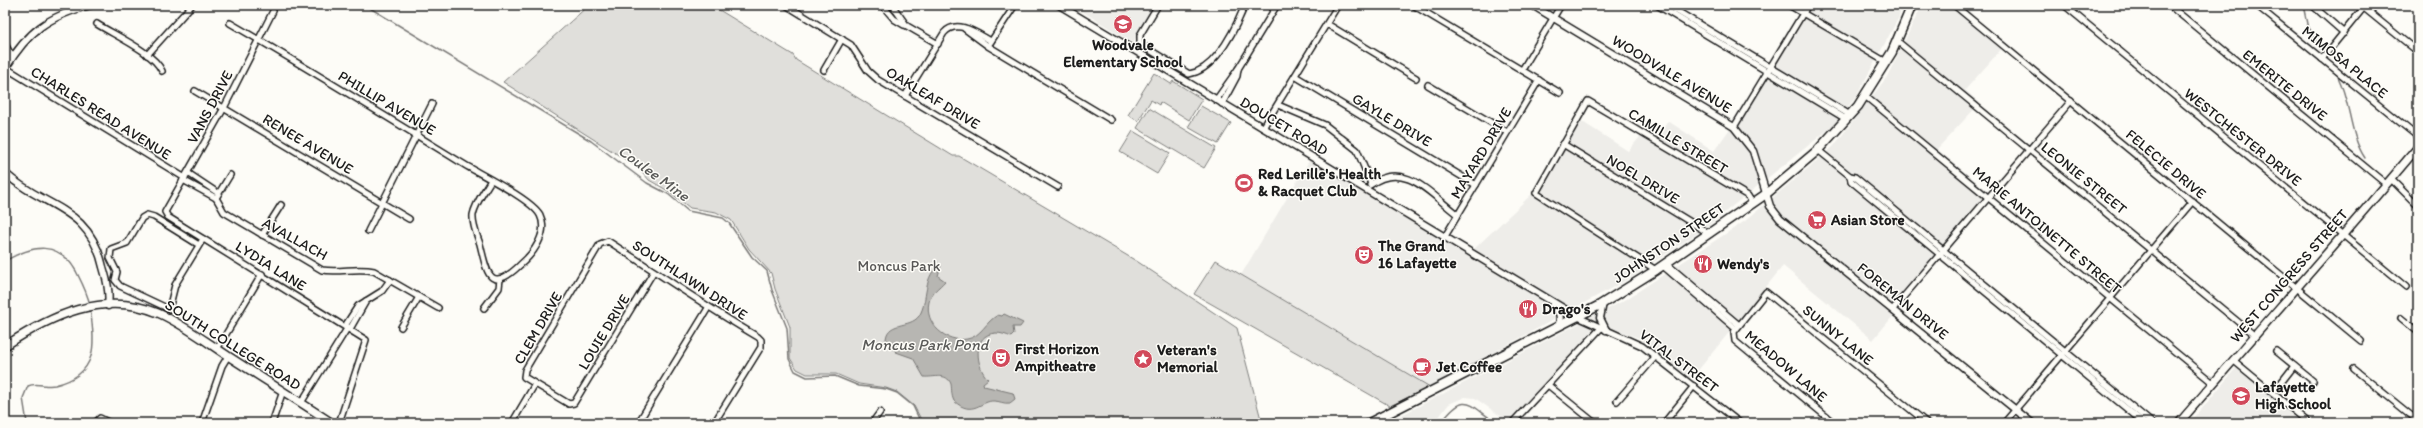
<svg xmlns="http://www.w3.org/2000/svg" width="2423" height="428" font-family="Itim,sans-serif">
<style>
.built{fill:#eeede9}
.green{fill:#e0dfdb;stroke:#7e7e7c}
.water{fill:#b7b6b2;stroke:#797876}
.lines{fill:none;stroke-linecap:round;stroke-linejoin:round}
.stream{stroke:#797876;stroke-width:1.5}
.minor-casing{stroke:#1c1c1c;stroke-width:8}
.tertiary-casing{stroke:#1c1c1c;stroke-width:9}
.secondary-casing{stroke:#1c1c1c;stroke-width:10}
.primary-casing{stroke:#1c1c1c;stroke-width:11}
.minor{stroke:#fdfcf7;stroke-width:5}
.tertiary{stroke:#fdfcf7;stroke-width:6}
.secondary{stroke:#fdfcf7;stroke-width:7}
.primary{stroke:#fdfcf7;stroke-width:8}
.labels{text-anchor:middle;dominant-baseline:central;stroke-width:3;stroke-linejoin:round;paint-order:stroke}
.poi-label{font-size:15px;font-weight:bold;fill:#1c1c1c;stroke:#fdfcf7;text-anchor:start}
.street-label{font-size:15px;fill:#1c1c1c;stroke:#fdfcf7}
.park-label{font-size:15px;fill:#575655;stroke:#fdfcf7}
.water-label{font-size:16px;font-style:italic;fill:#5a5a58;stroke:#fdfcf7}
</style>
<rect width="100%" height="100%" fill="#fdfcf7"/>
<filter id="ink" filterUnits="userSpaceOnUse"><feTurbulence type="fractalNoise" baseFrequency=".025" numOctaves="2"/><feDisplacementMap in="SourceGraphic" scale="8" xChannelSelector="R" yChannelSelector="G"/><feConvolveMatrix kernelMatrix="1 2 1 2 8 2 1 2 1" color-interpolation-filters="sRGB"/></filter>
<g filter="url(#ink)">
<g class="built">
<polygon points="1072,5 1155,5 1133,43"/>
<polygon points="1804,5 1902,5 1899,17 1857,95 1834,125 1705,228 1630,278 1430,387 1241,275 1312,156 1474,249 1533,193 1581,121 1628,151 1646,130 1656,139 1668,121 1714,151 1734,123"/>
<polygon points="1922,5 1975,5 1969,12 2006,44 1965,90 1980,103 1937,149 1993,196 1873,340 1783,266 1691,379 1639,338 1602,325 1509,422 1475,398 1465,397 1449,404 1434,423 1386,423 1625,300 1745,221 1833,147 1887,77"/>
<polygon points="2236,368 2302,423 2190,423"/>
</g>
<g class="green">
<polygon points="589,5 711,5 793,55 796,60 953,156 959,156 1138,262 1237,328 1262,423 923,423 914,406 897,392 886,388 859,384 836,374 807,374 797,369 790,358 790,327 775,289 771,273 749,249 731,220 716,212 690,208 670,192 649,180 639,168 503,82"/>
<polygon points="1154,73 1171,84 1173,81 1202,99 1189,120 1160,102 1159,105 1151,100 1138,121 1128,115"/>
<polygon points="1201,106 1231,123 1218,144 1188,127"/>
<polygon points="1149,108 1216,148 1204,168 1137,128"/>
<polygon points="1133,131 1170,153 1157,174 1120,152"/>
<polygon points="1216,260 1430,387 1390,406 1194,294"/>
</g>
<path class="water" d="M941 265 938 276 945 281C939 288 931 292 929 302 924 324 946 343 967 339 981 337 986 321 998 315L1002 316 1004 314 1023 323 1020 327H1013L1014 334 1011 337C1007 335 1001 333 996 333 971 334 976 368 988 379L983 383 984 386 1013 393 1015 399 1010 403C1003 404 1000 401 994 401 981 400 973 418 954 401 951 395 952 390 951 384 947 372 933 378 924 377L913 358 896 352 886 342C885 320 910 329 919 316 929 301 922 274 941 265Z"/>
<g class="lines">
<g class="stream">
<polyline points="365,5 591,141 647,183 668,194 688,211 723,218 729,223 752,257 767,271 772,290 787,328 789,359 795,371 807,377 835,376 859,386 886,389 897,393 913,406 921,423"/>
<polyline points="2303,5 2307,24 2321,49"/>
<path d="M2338 77C2351 103 2349 134 2365 158"/>
<path d="M5 261C33 245 58 240 76 271 82 283 87 292 90 305"/>
<path d="M27 423 23 398 28 386C36 382 45 387 55 385 98 375 96 344 90 309"/>
<path d="M1441 423C1467 389 1469 406 1497 423"/>
</g>
<g class="minor-casing">
<g id="minor">
<polyline points="786,5 851,45 868,71 878,80 1058,187"/>
<polyline points="882,5 894,19 904,25"/>
<polyline points="892,5 907,26 938,44"/>
<path d="M1158 5 1140 35V44L1189 74C1216 70 1236 27 1245 5"/>
<polyline points="1413,5 1560,93"/>
<polyline points="1657,5 1846,119"/>
<polyline points="1667,5 1850,115"/>
<polyline points="1789,5 1886,62"/>
<polyline points="1954,5 2361,341"/>
<polyline points="2064,5 2406,287"/>
<polyline points="2169,5 2386,184"/>
<polyline points="2256,5 2418,137"/>
<polyline points="2312,5 2344,33"/>
<polyline points="2417,5 2418,6"/>
<polyline points="2364,8 2418,52"/>
<polyline points="273,11 224,108 165,212 168,217 366,340 339,423"/>
<path d="M230 23C309 69 387 117 465 165 482 175 532 200 540 215 549 233 533 254 520 265 489 295 487 272 480 244 477 235 472 225 473 215 475 203 485 191 491 180"/>
<path d="M97 24C116 36 153 52 162 71"/>
<polyline points="1327,24 1416,78"/>
<polyline points="965,29 988,46 1111,120"/>
<polyline points="1897,41 2254,335"/>
<polyline points="990,43 1015,5"/>
<polyline points="5,44 12,57"/>
<polyline points="147,55 192,5"/>
<polyline points="2322,59 2365,6"/>
<polyline points="6,68 185,178"/>
<polyline points="824,70 842,39"/>
<polyline points="1522,70 1561,5"/>
<polyline points="1295,76 1476,185"/>
<polyline points="1428,85 1507,132"/>
<polyline points="195,91 409,219"/>
<path d="M905 96 944 33C957 18 978 34 991 41"/>
<polyline points="1865,96 2213,383"/>
<polyline points="1216,100 1238,69 1277,5"/>
<polyline points="1222,104 1237,76 1238,69"/>
<polyline points="1278,105 1325,125 1357,150 1371,184"/>
<polyline points="1734,127 1808,5"/>
<polyline points="1263,128 1338,5"/>
<polyline points="1563,144 1710,234"/>
<polyline points="1818,150 1850,176 1855,177 2152,423"/>
<polyline points="188,173 218,193"/>
<path d="M230 175 216 198 224 212 322 270C340 273 357 267 374 271L438 308"/>
<polyline points="1850,176 1851,181 2144,423"/>
<polyline points="2391,179 2418,206"/>
<polyline points="183,180 216,198"/>
<path d="M1370 185C1405 159 1432 196 1458 215"/>
<polyline points="368,231 432,104"/>
<polyline points="262,235 281,205"/>
<polyline points="1444,238 1539,80"/>
<polyline points="199,245 154,217 147,215 142,218 127,243 111,249 110,258 117,272 115,280 120,286 169,309 175,285 203,239"/>
<polyline points="1667,264 1739,325"/>
<polyline points="1663,266 1736,329"/>
<polyline points="1656,270 1536,193 1588,101 1748,196 1753,204"/>
<path d="M654 271 574 403 569 404 524 377 525 370 600 244 608 241C658 273 706 307 758 337L761 340V347L714 423"/>
<polyline points="484,308 499,288 500,279"/>
<polyline points="1893,309 2071,101"/>
<polyline points="1578,317 1642,346 1740,423"/>
<polyline points="2401,318 2418,332"/>
<polyline points="345,326 358,306 382,291 390,280"/>
<polyline points="401,327 419,297"/>
<polyline points="350,329 366,301"/>
<polyline points="217,349 262,274"/>
<polyline points="2276,351 2313,381"/>
<polyline points="2233,360 2309,423"/>
<polyline points="2354,369 2418,421"/>
<polyline points="1548,385 1595,423"/>
<polyline points="2273,393 2294,366"/>
<polyline points="1617,401 1656,356"/>
<polyline points="301,403 348,327"/>
<polyline points="95,423 100,418 110,423"/>
<polyline points="202,423 222,366 228,356"/>
<polyline points="272,423 283,391"/>
<polyline points="512,423 535,384"/>
<polyline points="638,423 708,308"/>
<polyline points="872,423 880,412"/>
<polyline points="1512,423 1601,328"/>
<polyline points="1664,423 1694,386"/>
<polyline points="1834,423 1735,341 1734,332 1766,292 1927,423"/>
<polyline points="2004,423 2193,201"/>
</g>
</g>
<g class="tertiary-casing">
<g id="tertiary">
<polyline points="1059,5 1578,317"/>
<polyline points="1532,5 1734,127 1753,151 1770,206 1780,219 2032,423"/>
<path d="M5 69C28 31 48 16 91 5"/>
<path d="M5 173C44 209 89 205 103 267 107 280 110 292 108 306"/>
<polyline points="1603,303 1600,318 1606,330"/>
<path d="M1552 306C1561 311 1561 318 1558 327"/>
<polyline points="2414,423 2418,418"/>
</g>
</g>
<g class="secondary-casing">
<g id="secondary">
<path d="M5 346C50 316 103 290 158 313 183 324 205 341 228 356 262 378 297 400 332 423"/>
<path d="M2179 423C2258 331 2340 240 2418 147"/>
</g>
</g>
<g class="primary-casing">
<polyline id="primary" points="1369,423 1600,305 1656,270 1766,194 1818,150 1858,106 1892,52 1912,5"/>
</g>
<use href="#minor" class="minor"/>
<use href="#tertiary" class="tertiary"/>
<use href="#secondary" class="secondary"/>
<use href="#primary" class="primary"/>
</g>
</g>
<defs>
<g id="school-disc" transform="scale(1)"><circle r="9.5" fill="#d1495b" stroke="#fdfcf7"/><path d="M0-5L7-2L0 1L-7-2ZM-4 1L0 2.5L4 1V4Q0 6-4 4Z" fill="#fff"/></g>
<g id="stadium-disc" transform="scale(1)"><circle r="9.5" fill="#d1495b" stroke="#fdfcf7"/><path d="M0-5a6.5 5 0 1 0 0 10a6.5 5 0 1 0 0-10ZM-3.5-1.8h7v3.6h-7Z" fill="#fff"/></g>
<g id="supermarket-disc" transform="scale(1)"><circle r="9.5" fill="#d1495b" stroke="#fdfcf7"/><path d="M-6-5.5h2.5l.6 2H6L4.5 2H-2.5L-4.4-4H-6ZM-1.5 3.2a1.3 1.3 0 1 0 .1 0ZM3 3.2a1.3 1.3 0 1 0 .1 0Z" fill="#fff"/></g>
<g id="theatre-disc" transform="scale(1)"><circle r="9.5" fill="#d1495b" stroke="#fdfcf7"/><path d="M-5-5.5Q0-4 5-5.5V0Q5 5 0 6Q-5 5-5 0ZM-3.3-2.5H-1v1.5H-3.3ZM1-2.5H3.3v1.5H1ZM-2.8 1Q0 5.5 2.8 1Z" fill="#fff"/></g>
<g id="restaurant-disc" transform="scale(1)"><circle r="9.5" fill="#d1495b" stroke="#fdfcf7"/><path d="M-5-6h1v4h1v-4h1v4h1v-4h1v5L-1.5 .5V6h-2V.5L-5-1ZM5-6V6H3V1.5H1.5Q1.5-4 5-6Z" fill="#fff"/></g>
<g id="sight-disc" transform="scale(1)"><circle r="9.5" fill="#d1495b" stroke="#fdfcf7"/><path d="M0-6L1.8-2.2L6-1.7L2.9 1.2L3.7 5.4L0 3.3L-3.7 5.4L-2.9 1.2L-6-1.7L-1.8-2.2Z" fill="#fff"/></g>
<g id="cafe-disc" transform="scale(1)"><circle r="9.5" fill="#d1495b" stroke="#fdfcf7"/><path d="M-5.5-4.5H6V0H3Q3 3.5 0 3.5H-2.5Q-5.5 3.5-5.5 0ZM3-3.2v2h1.7v-2ZM-6 4.5H4V6H-6Z" fill="#fff"/></g>
</defs>
<g fill-rule="evenodd">
<use href="#school-disc" x="1123" y="24"/>
<use href="#stadium-disc" x="1244" y="183"/>
<use href="#supermarket-disc" x="1817" y="220"/>
<use href="#theatre-disc" x="1364" y="255"/>
<use href="#restaurant-disc" x="1703" y="264"/>
<use href="#restaurant-disc" x="1528" y="309"/>
<use href="#theatre-disc" x="1001" y="358"/>
<use href="#sight-disc" x="1143" y="359"/>
<use href="#cafe-disc" x="1422" y="367"/>
<use href="#school-disc" x="2241" y="396"/>
</g>
<g class="labels">
<g class="poi-label">
<text x="1123" y="45" text-anchor="middle">Woodvale<tspan x="1123" dy="17">Elementary School</tspan></text>
<text x="1258" y="174">Red Lerille's Health<tspan x="1258" dy="17">&amp; Racquet Club</tspan></text>
<text x="1831" y="220">Asian Store</text>
<text x="1378" y="246">The Grand<tspan x="1378" dy="17">16 Lafayette</tspan></text>
<text x="1717" y="264">Wendy's</text>
<text x="1542" y="309">Drago's</text>
<text x="1015" y="349">First Horizon<tspan x="1015" dy="17">Ampitheatre</tspan></text>
<text x="1157" y="350">Veteran's<tspan x="1157" dy="17">Memorial</tspan></text>
<text x="1436" y="367">Jet Coffee</text>
<text x="2255" y="387">Lafayette<tspan x="2255" dy="17">High School</tspan></text>
</g>
<g class="street-label">
<text transform="translate(2345 62) rotate(39)">MIMOSA PLACE</text>
<text transform="translate(1672 74) rotate(31)">WOODVALE AVENUE</text>
<text transform="translate(2285 85) rotate(39)">EMERITE DRIVE</text>
<text transform="translate(933 98) rotate(31)">OAKLEAF DRIVE</text>
<text transform="translate(387 103) rotate(31)">PHILLIP AVENUE</text>
<text transform="translate(210 107) rotate(-62)">VANS DRIVE</text>
<text transform="translate(101 113) rotate(32)">CHARLES READ AVENUE</text>
<text transform="translate(1392 120) rotate(31)">GAYLE DRIVE</text>
<text transform="translate(1284 126) rotate(31)">DOUCET ROAD</text>
<text transform="translate(2243 137) rotate(39)">WESTCHESTER DRIVE</text>
<text transform="translate(1678 141) rotate(31)">CAMILLE STREET</text>
<text transform="translate(308 144) rotate(31)">RENEE AVENUE</text>
<text transform="translate(1481 153) rotate(-59)">MAYARD DRIVE</text>
<text transform="translate(2166 164) rotate(40)">FELECIE DRIVE</text>
<text transform="translate(2084 178) rotate(39)">LEONIE STREET</text>
<text transform="translate(1643 179) rotate(31)">NOEL DRIVE</text>
<text transform="translate(2047 230) rotate(40)">MARIE ANTOINETTE STREET</text>
<text transform="translate(295 239) rotate(29)">AVALLACH</text>
<text transform="translate(1669 243) rotate(-34)">JOHNSTON STREET</text>
<text transform="translate(271 266) rotate(32)">LYDIA LANE</text>
<text transform="translate(2289 276) rotate(-49)">WEST CONGRESS STREET</text>
<text transform="translate(690 280) rotate(33)">SOUTHLAWN DRIVE</text>
<text transform="translate(1903 301) rotate(39)">FOREMAN DRIVE</text>
<text transform="translate(538 328) rotate(-60)">CLEM DRIVE</text>
<text transform="translate(604 332) rotate(-59)">LOUIE DRIVE</text>
<text transform="translate(1838 335) rotate(39)">SUNNY LANE</text>
<text transform="translate(233 345) rotate(32)">SOUTH COLLEGE ROAD</text>
<text transform="translate(1679 361) rotate(37)">VITAL STREET</text>
<text transform="translate(1786 366) rotate(40)">MEADOW LANE</text>
</g>
<g class="park-label">
<text x="899" y="266">Moncus Park</text>
</g>
<g class="water-label">
<text transform="translate(654 173) rotate(36)">Coulee Mine</text>
<text x="925" y="344">Moncus Park Pond</text>
</g>
</g>
<rect width="2423" height="428" fill="none" stroke="#fdfcf7" stroke-width="20"/>
<rect x="10" y="10" width="2403" height="408" fill="none" stroke="#1c1c1c" stroke-width="1.5" filter="url(#ink)"/>
</svg>
